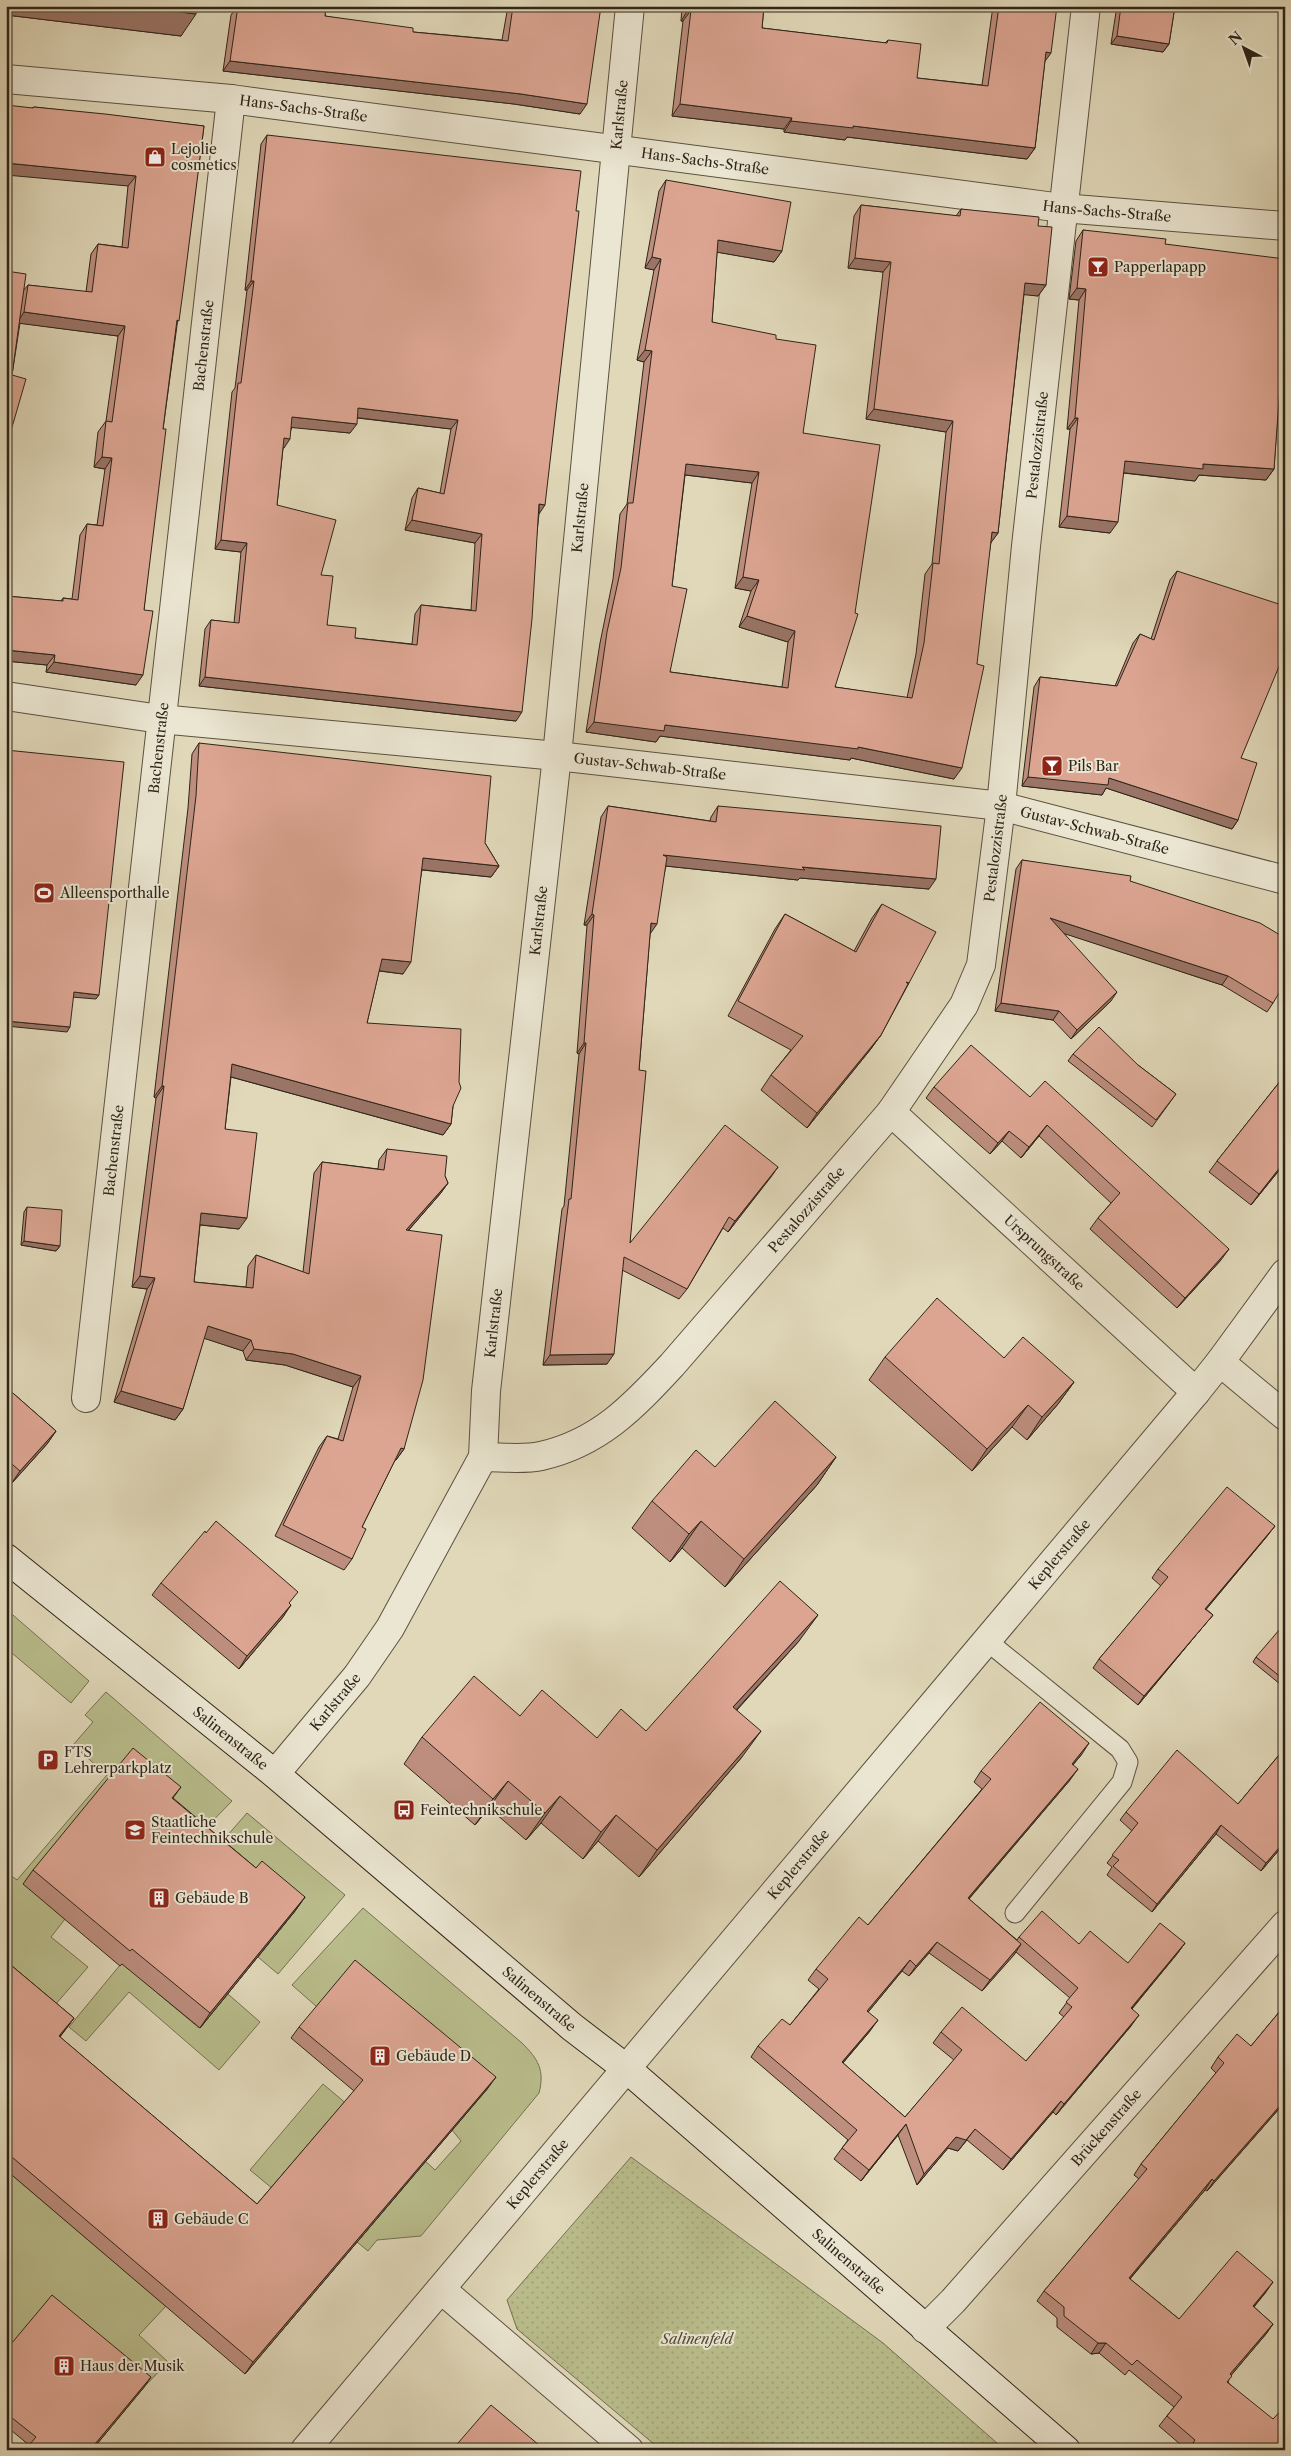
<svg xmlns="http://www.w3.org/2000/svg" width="1291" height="2456" font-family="'Libre Caslon Text',serif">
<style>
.green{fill:#b9bc8b;stroke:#747052}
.park{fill:url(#park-dots);stroke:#747052}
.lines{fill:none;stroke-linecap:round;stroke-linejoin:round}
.lane-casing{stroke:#5b5141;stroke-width:21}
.street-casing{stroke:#5b5141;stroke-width:30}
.secondary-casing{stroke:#2f2419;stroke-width:30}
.lane{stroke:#ebe6d2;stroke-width:19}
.street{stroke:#ebe6d2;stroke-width:28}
.secondary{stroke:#ebe6d2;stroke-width:28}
.wall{fill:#bd8e7e;stroke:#2f2419;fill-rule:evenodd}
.shaded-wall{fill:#9a7466;stroke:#2f2419}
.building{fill:#dca592;stroke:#2f2419;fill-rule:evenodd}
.labels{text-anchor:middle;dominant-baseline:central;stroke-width:4;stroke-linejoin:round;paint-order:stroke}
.street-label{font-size:14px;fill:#2f2419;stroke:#ebe6d2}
.poi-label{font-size:14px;fill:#2f2419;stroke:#ebe6d2;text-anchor:start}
.park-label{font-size:14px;font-style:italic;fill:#524a36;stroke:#ebe6d2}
</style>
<defs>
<pattern id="park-dots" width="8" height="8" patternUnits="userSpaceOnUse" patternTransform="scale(1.25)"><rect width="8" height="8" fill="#b9bc8b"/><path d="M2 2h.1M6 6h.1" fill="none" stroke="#9fa177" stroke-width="1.8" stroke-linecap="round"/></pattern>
</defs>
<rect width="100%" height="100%" fill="#e0d8b9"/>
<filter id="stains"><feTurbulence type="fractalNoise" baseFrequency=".004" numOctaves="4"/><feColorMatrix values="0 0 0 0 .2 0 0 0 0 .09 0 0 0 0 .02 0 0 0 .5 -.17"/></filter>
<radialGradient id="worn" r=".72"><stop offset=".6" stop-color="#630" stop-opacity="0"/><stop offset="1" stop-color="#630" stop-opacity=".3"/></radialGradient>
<g class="green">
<polygon points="6,1609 89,1681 71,1703 6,1648"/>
<polygon points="106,1692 232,1801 195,1839 65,1919 51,1937 88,1967 48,2013 6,1979 6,1872 17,1880 107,1775 73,1745 93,1722 85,1715"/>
<polygon points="247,1813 345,1895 278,1974 258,1957 295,1911 212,1853"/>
<path d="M363 1908 522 2043C538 2059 545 2070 539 2093L421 2236 377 2240 368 2251 357 2242 397 2195 322 2132 273 2189 250 2170 323 2084 418 2164 423 2159 435 2170 461 2141 452 2130 487 2088 317 2007 292 1985Z"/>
<polygon points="125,1959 155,1991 199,2028 228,1994 260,2022 219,2070 129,1992 86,2041 69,2027"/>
<polygon points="6,2170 166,2306 139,2335 168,2362 145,2386 6,2351"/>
</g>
<polygon class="park" points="631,2157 883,2343 1005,2450 661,2450 517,2329 507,2300"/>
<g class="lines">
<g class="lane-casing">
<polyline id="lane" points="987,1641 1120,1749 1128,1762 1122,1782 1015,1913"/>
</g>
<g class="street-casing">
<g id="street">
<path id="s1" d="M6 79 231 99 1062 208 1285 226"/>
<path id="s2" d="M6 696 160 719 557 756 1001 806 1285 880"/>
<path id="s3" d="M891 1112 1196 1392"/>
<polyline points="1220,1362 1285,1416"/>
<path id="s4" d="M86 1398 231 99"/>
<path id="s5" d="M483 1457C501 1457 523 1460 541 1456 599 1443 633 1407 672 1365L891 1112 964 1005 981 965 1001 806 1026 546 1086 6"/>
<path id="s6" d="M275 1774 357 1676 390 1628 483 1457 486 1391 557 756 630 6"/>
<polyline points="442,2290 629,2450"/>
<path id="s7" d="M925 2329 953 2301 1285 1925"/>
<path id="s8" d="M305 2450 1196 1392 1220 1362 1285 1273"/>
</g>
</g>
<g class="secondary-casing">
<g id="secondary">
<path id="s9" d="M6 1558 275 1774 572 2027 627 2069 1066 2450"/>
</g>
</g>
<use href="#lane" class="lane"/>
<use href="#street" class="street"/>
<use href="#secondary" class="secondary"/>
</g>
<g class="wall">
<polygon points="7,6 197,6 181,36 6,15"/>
<polygon points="237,6 250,6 272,9 273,6 326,6 325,16 413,32 502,40 508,6 601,6 580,114 514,104 223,71 231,15"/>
<polygon points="682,6 764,6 762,28 885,43 888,40 917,78 982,85 993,6 1057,6 1045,60 1035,148 1027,159 847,137 845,140 784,132 784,129 672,116 683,21 681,21"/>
<polygon points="1117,6 1175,6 1169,44 1163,52 1111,44"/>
<polygon points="34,107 204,126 163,429 136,685 46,672 47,665 6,661 6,596 61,601 63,598 72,599 80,535 87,524 97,525 105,469 94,467 98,432 106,421 118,336 20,323 12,375 6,448 6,271 24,290 28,285 86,292 91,254 98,244 122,247 128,186 32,108"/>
<path d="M267 135 539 514 516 721 199 686 205 629 211 620 234 623 241 552 215 549 232 392 235 388 247 290H245L261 144ZM357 418 451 429 440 493 418 488 412 498 405 530 475 543 471 610 421 605 415 614 412 644 355 638 327 625 321 575 277 505 283 448H284L292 427 350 433Z"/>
<path d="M666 180 782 251 774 262 717 252 712 322 776 339 803 433 835 687 907 698 916 654 925 574 932 564 946 432 866 419 883 272 848 268 854 216 861 205 956 216 961 209 1038 226 1046 285 1038 296 1024 294 998 533 991 542 954 779 851 758 850 760 660 736 656 742 586 732 600 643 613 579 620 514 627 504 644 362 637 360 654 270 645 268 659 191ZM685 475 752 483 735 588 751 591 739 627 788 642 782 687 670 672 672 586Z"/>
<polygon points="1083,230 1165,244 1284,323 1274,469 1266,480 1199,475 1195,481 1123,473 1110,533 1059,527 1070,429 1067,429 1079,300 1069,299 1076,241"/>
<polygon points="1177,571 1241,758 1238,820 1232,829 1106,788 1102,795 1022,786 1034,687 1040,677 1115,686 1133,643 1140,634 1151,639 1170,580"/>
<polygon points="199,743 485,843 499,866 491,877 422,870 403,974 379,971 367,1023 453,1106 451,1124 443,1135 231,1077 225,1129 239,1229 200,1225 194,1282 246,1287 248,1266 256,1255 303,1272 314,1173 322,1162 378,1169 379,1160 387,1149 445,1176 448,1183 440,1194 408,1231 404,1449 396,1460 395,1460 362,1527 352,1559 344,1570 275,1536 319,1447 327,1436 338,1439 353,1387 285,1365 246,1360 243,1351 204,1338 183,1409 175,1420 114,1402 147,1289 132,1287 156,1098 154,1097 188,808 192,754"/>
<polygon points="608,806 710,821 711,817 718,806 929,889 800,878 798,880 666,866 650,934 639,1070 630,1243 778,1167 728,1232 723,1228 687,1289 679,1299 622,1270 607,1364 543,1365 562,1209 564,1206 579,1054 577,1053 587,925 584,925 601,817"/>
<polygon points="1022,860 1130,881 1273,1003 1267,1012 1222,985 1064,933 1111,1001 1071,1039 1053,1020 995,1011 1016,869"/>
<polygon points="882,904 909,983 881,1035 870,1050 807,1128 761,1090 771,1075 791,1050 728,1016 775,929 785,914 854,951 872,918"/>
<polygon points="1073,1054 1138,1065 1176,1094 1152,1127 1068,1061"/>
<polygon points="1285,1075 1285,1163 1251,1205 1209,1172 1217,1161"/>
<polygon points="934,1087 1030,1097 1221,1260 1177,1308 1090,1229 1098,1218 1111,1203 1039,1136 1021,1158 1002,1141 990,1154 926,1098"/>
<polygon points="27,1207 60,1246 56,1251 21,1245 24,1212"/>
<polygon points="885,1357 1004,1358 1074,1382 1058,1404 1027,1440 1012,1427 972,1471 869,1380"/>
<polygon points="6,1387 56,1431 47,1444 11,1484 6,1480"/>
<polygon points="836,1457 817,1485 725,1587 682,1548 670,1562 632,1528 652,1501 715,1467"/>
<polygon points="1268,1535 1206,1609 1213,1615 1206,1623 1138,1705 1093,1668 1099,1659 1161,1586 1152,1578 1158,1569"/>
<polygon points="161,1583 290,1604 283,1617 239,1669 152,1595"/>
<polygon points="799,1641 737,1710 742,1757 639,1877 598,1841 583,1859 541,1823 526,1840 489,1808 475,1825 404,1764 422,1737 520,1716 597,1738 646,1731"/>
<polygon points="1256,1657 1285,1678 1280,1684 1253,1662"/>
<polygon points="1285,1745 1285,1843 1261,1871 1216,1834 1152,1912 1107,1875 1112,1867 1107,1863 1132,1831 1120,1820 1126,1812 1238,1804 1284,1749 1283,1748"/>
<path d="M1082 1754 1073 1765 1070 1780 969 1899 1017 1940 1019 1937 1079 1944 1128 1963 1185 1943 1177 1954 1132 2009 1131 2026 1056 2115 1053 2112 1003 2170 967 2140 958 2151 948 2148 917 2185 898 2135 861 2181 834 2159 848 2140 751 2057 758 2046 790 2025 819 1989 808 1980 816 1969 868 1925 982 1789 974 1782 981 1771ZM1016 1952 1070 1998 1059 2013 1064 2017 1026 2061 941 2032 933 2043 954 2060 905 2117 843 2063 870 2031 868 2012 902 1971 909 1976 929 1953 982 1991Z"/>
<polygon points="181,1787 173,1798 256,1868 305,1897 295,1911 200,2028 122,1964 120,1966 23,1884 33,1870"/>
<polygon points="6,1961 74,2018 60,2037 257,2204 354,2091 291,2038 299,2027 488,2088 245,2374 6,2170"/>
<polygon points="1285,2005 1285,2102 1207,2191 1205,2190 1130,2279 1179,2319 1266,2292 1254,2307 1273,2324 1266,2334 1231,2375 1228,2382 1285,2450 1187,2450 1159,2426 1174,2407 1129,2370 1125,2375 1099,2353 1091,2354 1057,2327 1057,2318 1037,2301 1044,2291 1139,2179 1134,2175 1141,2164 1216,2073 1211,2068 1218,2057 1251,2046"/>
<polygon points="6,2350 145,2386 92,2450 25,2450 29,2445 6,2426"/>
</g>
<g class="shaded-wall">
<polygon points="12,6 135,6 196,14 181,36 6,15"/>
<polygon points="688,10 691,10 683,21 681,21"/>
<polygon points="1117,36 1169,44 1163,52 1111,44"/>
<polygon points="1046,52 1051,53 1043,64"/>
<polygon points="230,61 521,94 587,104 580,114 514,104 223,71"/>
<polygon points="680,104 792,118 784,129 672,116"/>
<polygon points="791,121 853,126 1035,148 1027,159 847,137 845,140 784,132"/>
<polygon points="6,163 136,176 128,186 6,175"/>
<polygon points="718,240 782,251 774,262 710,251"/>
<polygon points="652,257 661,259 654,270 645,268"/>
<polygon points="855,258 891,262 883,272 848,268"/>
<polygon points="251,281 254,281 247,290 245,290"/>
<polygon points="1025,283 1046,285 1038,296 1017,294"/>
<polygon points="1077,288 1086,289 1079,300 1069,299"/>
<polygon points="24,312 125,326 118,336 17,323"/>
<polygon points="645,350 652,351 644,362 637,360"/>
<polygon points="358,408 458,420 451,429 352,417"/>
<polygon points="874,409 953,421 946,432 866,419"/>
<polygon points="292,417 357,424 350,433 286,427"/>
<polygon points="1075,418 1078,418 1070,429 1067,429"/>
<polygon points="284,438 290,439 284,448 277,447"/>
<polygon points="102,457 112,458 105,469 94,467"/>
<polygon points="1125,461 1203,464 1274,469 1266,480 1199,475 1195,481 1117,472"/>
<polygon points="686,464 759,472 752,483 678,474"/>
<polygon points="539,504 545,505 539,514"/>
<polygon points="1067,516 1118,522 1110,533 1059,527"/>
<polygon points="412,520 482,534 475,543 405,530"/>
<polygon points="992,532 998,533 990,544"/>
<polygon points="221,540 247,543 241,552 215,549"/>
<polygon points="743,577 759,580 751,591 735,588"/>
<polygon points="747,616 795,631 788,642 739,627"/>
<polygon points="6,650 55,655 47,665 6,661"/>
<polygon points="54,662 143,675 136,685 46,672"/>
<polygon points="205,677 522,712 516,721 199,686"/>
<polygon points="594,722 665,725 858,747 962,768 954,779 851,758 850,760 660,736 656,742 586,732"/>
<polygon points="1028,777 1109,778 1238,820 1232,829 1106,788 1102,795 1022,786"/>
<polygon points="663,855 936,879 929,889 800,878 798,880 656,865"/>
<polygon points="423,858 499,866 491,877 415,869"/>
<polygon points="592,914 594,915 587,925 584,925"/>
<polygon points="1050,918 1228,976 1222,985 1044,927"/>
<polygon points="651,923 657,924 650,934"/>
<polygon points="382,959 411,962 403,974 374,970"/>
<polygon points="74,992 99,995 96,999 71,997"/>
<polygon points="1117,992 1111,1001 1071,1039 1077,1030"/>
<polygon points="1001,1003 1059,1011 1053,1020 995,1011"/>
<polygon points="6,1021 70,1027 67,1032 6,1026"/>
<polygon points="881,1035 870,1050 807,1128 817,1113"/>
<polygon points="584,1043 586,1043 579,1054 577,1053"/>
<polygon points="232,1064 451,1124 443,1135 224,1075"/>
<polygon points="162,1086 164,1086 156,1098 154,1097"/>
<polygon points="1047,1125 1039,1136 1021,1158 1029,1147"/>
<polygon points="1009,1131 1002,1141 990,1154 998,1143"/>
<polygon points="1285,1161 1285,1163 1251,1205 1259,1194"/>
<polygon points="778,1167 771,1177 728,1232 735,1221"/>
<polygon points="448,1183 440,1194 398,1242 406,1230"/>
<polygon points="201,1213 247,1218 239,1229 193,1224"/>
<polygon points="24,1241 60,1246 56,1251 21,1245"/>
<polygon points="1229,1249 1221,1260 1177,1308 1185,1298"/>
<polygon points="140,1276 155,1278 147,1289 132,1287"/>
<polygon points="208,1326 251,1340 243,1351 200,1337"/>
<polygon points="254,1349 293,1354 361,1376 353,1387 285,1365 246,1360"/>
<polygon points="614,1354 607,1364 543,1365 550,1355"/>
<polygon points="1074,1382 1058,1404 1027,1440 1042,1417"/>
<polygon points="121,1391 183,1409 175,1420 114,1402"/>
<polygon points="1028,1405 1012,1427 972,1471 987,1449"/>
<polygon points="56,1431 47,1444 11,1484 20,1471"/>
<polygon points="401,1448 404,1449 396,1460 393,1459"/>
<polygon points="836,1457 817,1485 725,1587 744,1559"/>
<polygon points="701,1521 682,1548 670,1562 689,1534"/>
<polygon points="1275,1526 1268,1535 1199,1618 1205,1609"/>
<polygon points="291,1605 283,1617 239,1669 247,1656"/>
<polygon points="818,1615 799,1641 715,1733 733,1707"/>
<polygon points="1213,1615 1206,1623 1138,1705 1144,1696"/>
<polygon points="761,1731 742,1757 639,1877 657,1850"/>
<polygon points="1089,1743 1082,1754 1064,1775 1072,1764"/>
<polygon points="1078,1769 1070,1780 960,1909 968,1898"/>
<polygon points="508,1781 489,1808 475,1825 493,1799"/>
<polygon points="560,1796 541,1823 526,1840 545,1813"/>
<polygon points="616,1815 598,1841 583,1859 601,1832"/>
<polygon points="1221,1825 1216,1834 1152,1912 1157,1904"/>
<polygon points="1285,1841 1285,1843 1261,1871 1266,1863"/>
<polygon points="305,1897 295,1911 200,2028 210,2013"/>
<polygon points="937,1942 929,1953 909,1976 916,1966"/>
<polygon points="1185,1943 1177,1954 1123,2019 1131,2008"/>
<polygon points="1021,1944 1014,1955 982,1991 990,1980"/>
<polygon points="910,1960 902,1971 860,2022 867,2011"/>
<polygon points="1139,2015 1131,2026 1056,2115 1064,2104"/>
<polygon points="74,2018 66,2029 51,2047 59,2036"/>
<polygon points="878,2020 870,2031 834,2073 842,2062"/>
<polygon points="496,2077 488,2088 245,2374 253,2362"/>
<polygon points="1285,2100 1285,2102 1207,2191 1214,2181"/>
<polygon points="1061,2101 1053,2112 1003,2170 1011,2159"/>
<polygon points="906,2124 898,2135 861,2181 869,2170"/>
<polygon points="975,2129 958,2151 948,2148 917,2185 924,2174 956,2137"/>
<polygon points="1212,2179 1205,2190 1122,2288 1129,2278"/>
<polygon points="1273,2282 1266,2292 1245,2317 1253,2306"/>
<polygon points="1273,2324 1266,2334 1223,2385 1230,2374"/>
<polygon points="1098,2343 1106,2343 1099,2353 1091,2354"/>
<polygon points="151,2377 145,2386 92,2450 90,2450"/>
</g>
<g class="building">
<polygon points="135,6 197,6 196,14"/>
<polygon points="238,6 250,6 278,10 278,6 326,6 325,16 413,28 413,32 508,41 513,6 601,6 587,104 521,94 230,61"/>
<polygon points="689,6 764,6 762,28 887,43 888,40 921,44 917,78 988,86 999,6 1057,6 1051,53 1046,52 1035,148 853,126 853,128 791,121 792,118 680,104 691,10 688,10"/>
<polygon points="1121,6 1175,6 1169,44 1117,36"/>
<polygon points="6,105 33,108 34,107 105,114 204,126 184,284 179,321 177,320 163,429 166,429 144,610 153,611 143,675 54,662 55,655 6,650 6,596 63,601 63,598 78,600 87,524 103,526 112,458 102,457 106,421 112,422 125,326 24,312 28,285 92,292 98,244 128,248 136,176 6,163"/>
<path d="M267 135 581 171 576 211H579L545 505 539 504 532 619 522 712 205 677 211 620 239 623 247 543 221 540 238 383H241L254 281H251ZM358 408 458 420 444 494 418 488 412 520 482 534 476 611 421 605 417 645 355 638 356 628 327 625 333 576 321 575 336 520 277 505 284 438 290 439 292 417 357 424Z"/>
<path d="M666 180 791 202 782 251 718 240 712 322 776 335V339L816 345 803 433 880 445 855 613 858 614 835 687 912 698 924 643 933 563 939 564 953 421 874 409 891 262 855 258 861 205 960 216 961 209 1039 217 1038 226 1052 227 1046 285 1025 283 998 533 992 532 977 664 984 666 962 768 858 747V749L665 725 664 731 594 722 607 632 621 568 628 503H633L652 351 645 350 661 259 652 257ZM686 464 759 472 743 577 759 580 747 616 795 631 788 688 670 672 687 589 672 586Z"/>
<polygon points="1083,230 1166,239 1165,244 1285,259 1285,318 1274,469 1203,464 1203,469 1125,461 1118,522 1067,516 1078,418 1075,418 1086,289 1077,288"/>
<polygon points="6,271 26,274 12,375 26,379 6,448"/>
<polygon points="1177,571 1285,606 1285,652 1241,758 1257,763 1238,820 1109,778 1108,785 1028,777 1040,677 1117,686 1140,634 1154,640"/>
<polygon points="199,743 491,776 485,843 499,866 423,858 411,962 382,959 367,1023 461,1029 459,1082 461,1088 453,1106 451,1124 232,1064 225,1129 257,1133 247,1218 201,1213 194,1282 253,1288 256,1255 309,1274 322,1162 384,1170 387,1149 447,1156 445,1176 448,1183 406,1230 442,1235 423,1380 404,1449 401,1448 362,1527 366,1529 352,1559 283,1525 327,1436 343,1441 361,1376 293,1354 254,1349 251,1340 208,1326 183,1409 121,1391 155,1278 140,1276 164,1086 162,1086 196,796"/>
<polygon points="6,750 124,762 99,995 74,992 70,1027 6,1021"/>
<polygon points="608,806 716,822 718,806 941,826 936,879 802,867 805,870 663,855 667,857 657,924 651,923 639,1070 646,1071 630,1243 725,1125 778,1167 735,1221 729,1217 687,1289 624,1257 614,1354 550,1355 569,1199 571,1199 586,1043 584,1043 594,915 592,914"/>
<polygon points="1022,860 1131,876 1130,881 1260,923 1285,938 1285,983 1273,1003 1228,976 1050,918 1117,992 1077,1030 1059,1011 1001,1003"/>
<polygon points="882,904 936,932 909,983 906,982 908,984 881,1035 817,1113 771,1075 803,1036 738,1001 785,914 856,952"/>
<polygon points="1099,1027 1138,1065 1176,1094 1156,1120 1073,1054"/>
<polygon points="971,1045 1030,1097 1045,1081 1229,1249 1185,1298 1098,1218 1120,1193 1047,1125 1029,1147 1009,1131 998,1143 934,1087"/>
<polygon points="1285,1075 1285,1161 1259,1194 1217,1161"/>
<polygon points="27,1207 62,1210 60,1246 24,1241"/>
<polygon points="937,1298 1004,1358 1023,1337 1074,1382 1042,1417 1028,1405 987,1449 885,1357"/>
<polygon points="6,1387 56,1431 20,1471 6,1459"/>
<polygon points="775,1401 836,1457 744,1559 701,1521 689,1534 652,1501 696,1450 715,1467"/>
<polygon points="1227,1487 1275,1526 1205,1609 1213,1615 1144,1696 1099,1659 1168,1577 1158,1569"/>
<polygon points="216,1521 298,1592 289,1603 291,1605 247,1656 161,1583 205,1531 206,1533"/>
<polygon points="780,1581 818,1615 733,1707 761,1731 657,1850 616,1815 601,1832 560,1796 545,1813 508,1781 493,1799 422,1737 474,1676 520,1716 542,1690 597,1738 621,1709 646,1731"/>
<polygon points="1280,1629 1285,1632 1285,1677 1283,1679 1256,1657"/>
<polygon points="1040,1702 1089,1743 1072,1764 1078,1769 968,1898 1021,1944 990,1980 937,1942 916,1966 910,1960 867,2011 878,2020 842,2062 905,2117 962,2050 941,2032 962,2007 1026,2061 1072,2007 1066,2002 1078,1988 1019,1937 1042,1911 1079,1944 1090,1931 1128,1963 1160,1923 1185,1943 1131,2008 1139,2015 1064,2104 1061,2101 1011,2159 975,2129 966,2140 956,2137 924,2174 906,2124 869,2170 842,2148 857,2130 758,2046 782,2019 790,2025 828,1979 816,1969 859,1917 868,1925 991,1779 981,1771"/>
<polygon points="133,1748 181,1787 172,1798 256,1868 262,1861 305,1897 210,2013 132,1949 130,1951 33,1870"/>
<polygon points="1285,1748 1285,1841 1266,1863 1221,1825 1157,1904 1113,1866 1119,1860 1112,1855 1138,1823 1126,1812 1177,1750 1238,1804"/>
<polygon points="355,1960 496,2077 253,2362 6,2152 6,1961 74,2018 59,2036 257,2204 363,2080 299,2027"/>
<polygon points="1285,2005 1285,2100 1214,2181 1212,2179 1129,2278 1179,2319 1237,2251 1273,2282 1253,2306 1273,2324 1230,2374 1232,2376 1227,2382 1273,2419 1285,2406 1285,2450 1200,2450 1193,2443 1195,2440 1167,2416 1182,2397 1137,2360 1132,2365 1106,2343 1098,2343 1064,2316 1064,2307 1044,2291 1147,2169 1141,2164 1224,2063 1218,2057 1237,2034 1251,2046"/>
<polygon points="52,2295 151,2377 90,2450 25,2450 36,2437 6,2413 6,2350"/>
<polygon points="491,2405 545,2450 452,2450"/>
</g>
<defs>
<g id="shop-square" transform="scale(1.125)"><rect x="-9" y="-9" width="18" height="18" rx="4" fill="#8f2418" stroke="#ebe6d2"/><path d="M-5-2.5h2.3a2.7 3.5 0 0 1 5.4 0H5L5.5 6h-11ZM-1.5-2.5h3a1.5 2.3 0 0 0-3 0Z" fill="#fff"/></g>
<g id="bar-square" transform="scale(1.125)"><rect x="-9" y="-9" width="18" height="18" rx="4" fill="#8f2418" stroke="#ebe6d2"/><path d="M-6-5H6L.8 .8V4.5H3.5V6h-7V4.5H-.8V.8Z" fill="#fff"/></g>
<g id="stadium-square" transform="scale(1.125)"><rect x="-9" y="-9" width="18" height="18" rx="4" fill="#8f2418" stroke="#ebe6d2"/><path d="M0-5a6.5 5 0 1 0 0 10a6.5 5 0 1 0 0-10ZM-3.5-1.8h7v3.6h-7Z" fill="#fff"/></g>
<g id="parking-square" transform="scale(1.125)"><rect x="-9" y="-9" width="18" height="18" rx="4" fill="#8f2418" stroke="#ebe6d2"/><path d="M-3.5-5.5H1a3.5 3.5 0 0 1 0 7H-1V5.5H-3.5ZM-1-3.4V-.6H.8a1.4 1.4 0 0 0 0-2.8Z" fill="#fff"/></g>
<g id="bus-square" transform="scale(1.125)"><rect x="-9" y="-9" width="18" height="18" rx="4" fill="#8f2418" stroke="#ebe6d2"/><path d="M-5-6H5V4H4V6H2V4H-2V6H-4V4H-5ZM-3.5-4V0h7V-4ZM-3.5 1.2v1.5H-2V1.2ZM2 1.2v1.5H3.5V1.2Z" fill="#fff"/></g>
<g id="university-square" transform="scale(1.125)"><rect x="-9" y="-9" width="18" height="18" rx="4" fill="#8f2418" stroke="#ebe6d2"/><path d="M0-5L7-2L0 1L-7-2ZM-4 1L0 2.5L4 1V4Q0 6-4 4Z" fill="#fff"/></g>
<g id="building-square" transform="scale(1.125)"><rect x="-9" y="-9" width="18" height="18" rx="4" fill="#8f2418" stroke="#ebe6d2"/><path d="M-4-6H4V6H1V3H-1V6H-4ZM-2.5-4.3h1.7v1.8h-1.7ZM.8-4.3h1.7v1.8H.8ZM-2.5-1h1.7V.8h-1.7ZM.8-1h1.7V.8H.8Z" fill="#fff"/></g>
</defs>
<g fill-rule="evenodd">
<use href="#shop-square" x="155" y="157"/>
<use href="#bar-square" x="1098" y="267"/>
<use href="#bar-square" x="1052" y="766"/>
<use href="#stadium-square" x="44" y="893"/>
<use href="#parking-square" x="48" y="1760"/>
<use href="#bus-square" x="404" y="1810"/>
<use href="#university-square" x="135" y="1830"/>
<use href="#building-square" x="159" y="1898"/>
<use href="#building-square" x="380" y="2056"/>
<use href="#building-square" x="158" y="2219"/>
<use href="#building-square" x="64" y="2366"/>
</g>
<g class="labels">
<g class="street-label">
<text stroke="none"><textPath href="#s1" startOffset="299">Hans-Sachs-Straße</textPath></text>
<text stroke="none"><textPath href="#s6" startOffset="1730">Karlstraße</textPath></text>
<text stroke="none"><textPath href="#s1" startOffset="704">Hans-Sachs-Straße</textPath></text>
<text stroke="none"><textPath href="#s1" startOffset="1109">Hans-Sachs-Straße</textPath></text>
<text stroke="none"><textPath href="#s4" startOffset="1059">Bachenstraße</textPath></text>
<text stroke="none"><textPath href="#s5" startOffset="1251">Pestalozzistraße</textPath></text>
<text stroke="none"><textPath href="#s6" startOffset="1325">Karlstraße</textPath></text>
<text stroke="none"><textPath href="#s4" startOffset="654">Bachenstraße</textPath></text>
<text stroke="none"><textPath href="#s2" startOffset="648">Gustav-Schwab-Straße</textPath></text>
<text stroke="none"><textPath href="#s2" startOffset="1098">Gustav-Schwab-Straße</textPath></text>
<text stroke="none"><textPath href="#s5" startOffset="846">Pestalozzistraße</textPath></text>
<text stroke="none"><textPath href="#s6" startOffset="920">Karlstraße</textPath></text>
<text stroke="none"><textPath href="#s4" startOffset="249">Bachenstraße</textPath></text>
<text stroke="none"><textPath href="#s5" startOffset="426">Pestalozzistraße</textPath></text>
<text stroke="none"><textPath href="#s3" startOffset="208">Ursprungstraße</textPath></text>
<text stroke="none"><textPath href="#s6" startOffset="515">Karlstraße</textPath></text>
<text stroke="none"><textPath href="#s8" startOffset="1171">Keplerstraße</textPath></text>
<text stroke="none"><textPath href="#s6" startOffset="94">Karlstraße</textPath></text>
<text stroke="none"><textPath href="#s9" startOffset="288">Salinenstraße</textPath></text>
<text stroke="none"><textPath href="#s8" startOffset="766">Keplerstraße</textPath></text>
<text stroke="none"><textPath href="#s9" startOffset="692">Salinenstraße</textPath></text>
<text stroke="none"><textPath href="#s7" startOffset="271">Brückenstraße</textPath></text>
<text stroke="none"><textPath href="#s8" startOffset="361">Keplerstraße</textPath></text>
<text stroke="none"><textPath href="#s9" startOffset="1098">Salinenstraße</textPath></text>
</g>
<g class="poi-label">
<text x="171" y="149">Lejolie<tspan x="171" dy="16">cosmetics</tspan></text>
<text x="1114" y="267">Papperlapapp</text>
<text x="1068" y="766">Pils Bar</text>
<text x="60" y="893">Alleensporthalle</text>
<text x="64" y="1752">FTS<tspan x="64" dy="16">Lehrerparkplatz</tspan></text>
<text x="420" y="1810">Feintechnikschule</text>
<text x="151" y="1822">Staatliche<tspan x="151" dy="16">Feintechnikschule</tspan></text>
<text x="175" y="1898">Gebäude B</text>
<text x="396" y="2056">Gebäude D</text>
<text x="174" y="2219">Gebäude C</text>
<text x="80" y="2366">Haus der Musik</text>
</g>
<g class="park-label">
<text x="697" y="2339">Salinenfeld</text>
</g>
</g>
<rect width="1291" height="2456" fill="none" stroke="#e0d8b9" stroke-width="25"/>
<rect x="8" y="8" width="1276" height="2441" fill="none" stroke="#2f2419" stroke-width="2.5"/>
<rect x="12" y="12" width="1266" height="2431" fill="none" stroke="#2f2419"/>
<g transform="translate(1244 48) rotate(319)" stroke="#ebe6d2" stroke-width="4" paint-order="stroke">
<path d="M0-4L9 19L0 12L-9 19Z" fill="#2f2419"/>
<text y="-8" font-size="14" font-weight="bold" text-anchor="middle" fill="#2f2419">N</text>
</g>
<rect width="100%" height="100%" filter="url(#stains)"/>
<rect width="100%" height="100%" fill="url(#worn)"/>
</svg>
